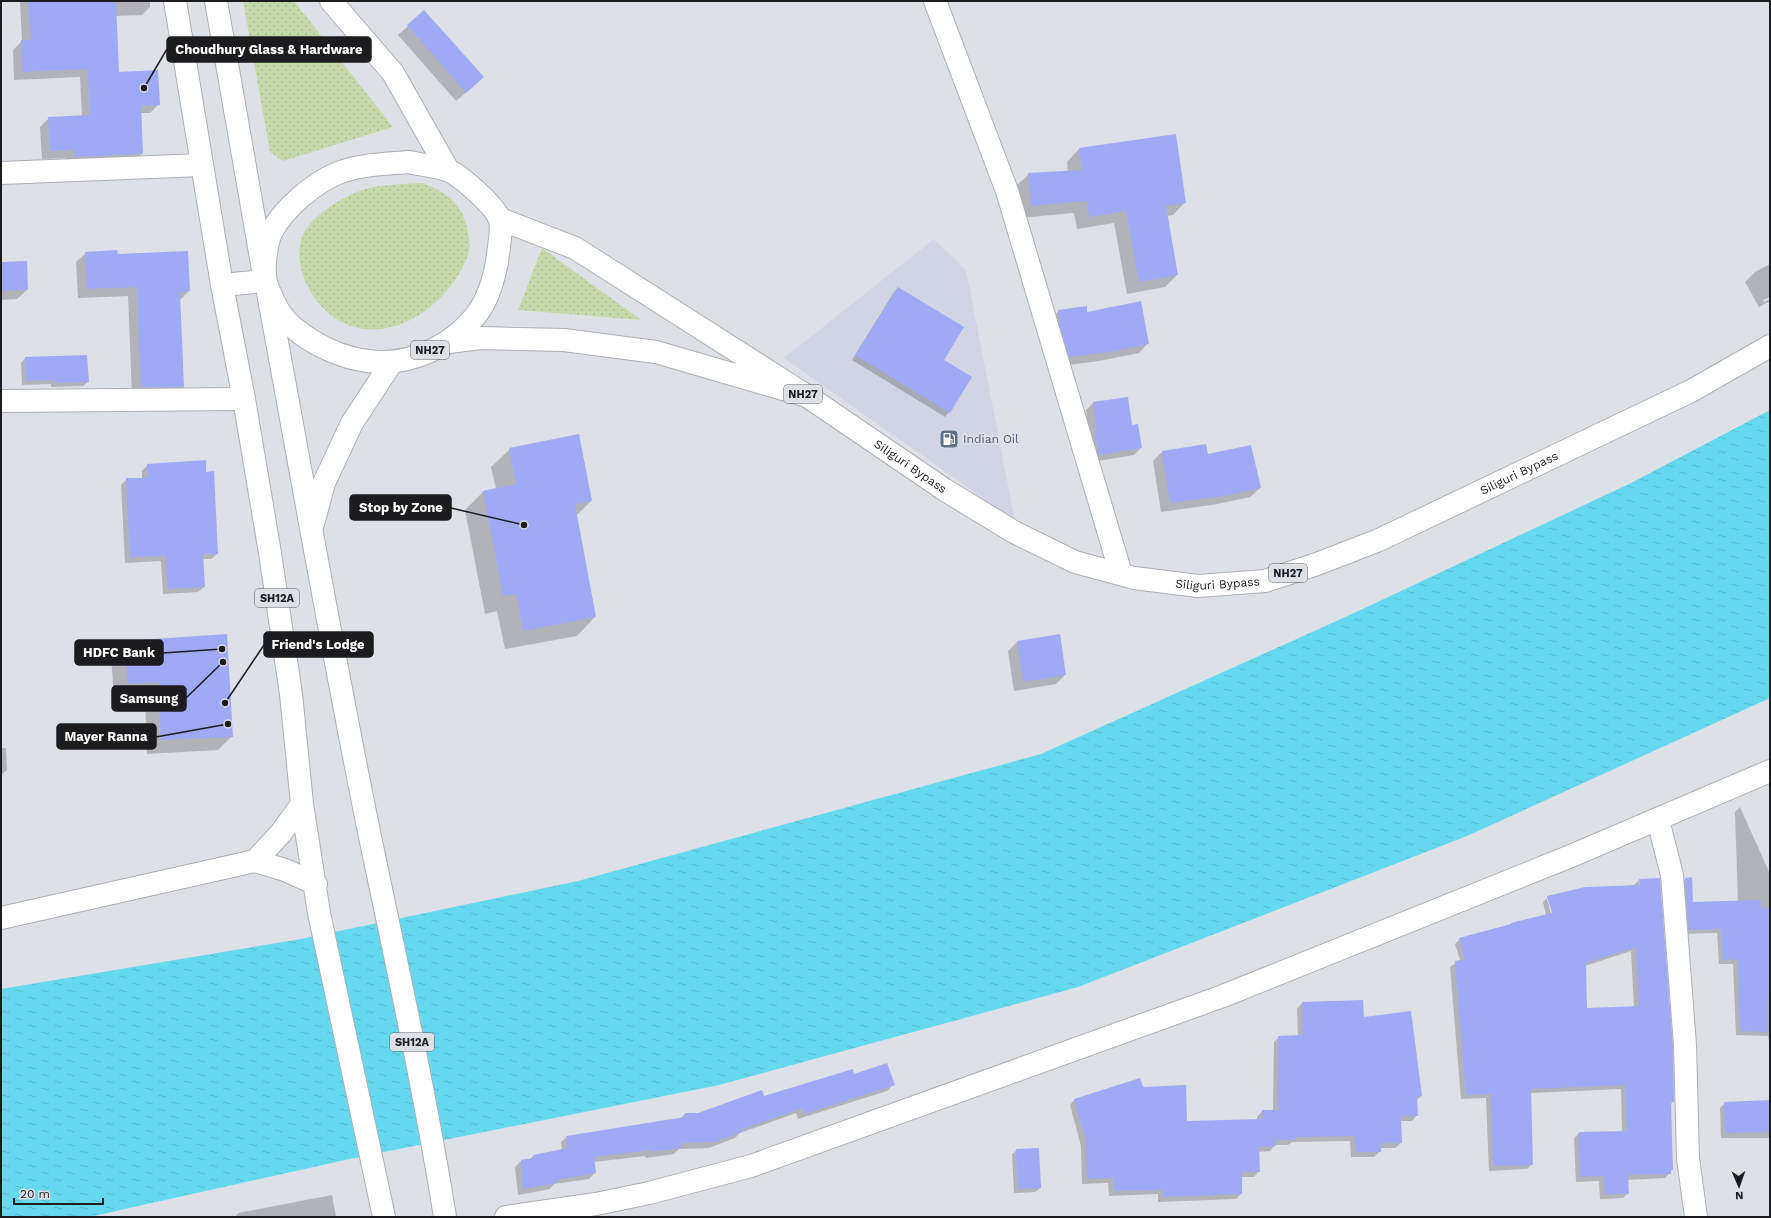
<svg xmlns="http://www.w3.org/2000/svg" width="1771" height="1218" viewBox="0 0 1771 1218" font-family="'Work Sans',sans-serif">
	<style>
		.built { fill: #d1d4e2 }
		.park { fill: url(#park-dots) }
		.water { fill: url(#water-ripples) }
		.shadow { fill: #0003; fill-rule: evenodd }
		.building { fill: #a0a9f5; fill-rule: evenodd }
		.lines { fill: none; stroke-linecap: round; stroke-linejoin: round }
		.minor-casing { stroke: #adaeb5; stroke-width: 24 }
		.primary-casing { stroke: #adaeb5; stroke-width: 24 }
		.trunk-casing { stroke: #adaeb5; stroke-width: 24 }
		.minor { stroke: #fff; stroke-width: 22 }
		.primary { stroke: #fff; stroke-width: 22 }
		.trunk { stroke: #fff; stroke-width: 22 }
		.labels { text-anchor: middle; stroke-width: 3.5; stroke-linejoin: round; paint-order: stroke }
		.shield { fill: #dee0e7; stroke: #56575b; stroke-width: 1 }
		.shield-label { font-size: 11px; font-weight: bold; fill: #1c1c1f }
		.service-label { font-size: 12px; fill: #4e5e75; stroke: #dee0e7; text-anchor: start }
		.street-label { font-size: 12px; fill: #1c1c1f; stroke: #dee0e7 }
		.leader { fill: none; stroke: #1c1c1f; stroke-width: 1.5 }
		.callout-dot { fill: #1c1c1f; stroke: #dee0e7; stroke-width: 1.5 }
		.callout { fill: #1c1c1f; stroke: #1c1c1f; stroke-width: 1.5 }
		.callout-label { font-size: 13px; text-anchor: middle; font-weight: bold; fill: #fff }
	</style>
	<defs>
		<pattern id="park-dots" width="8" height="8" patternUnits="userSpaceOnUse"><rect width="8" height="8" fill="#c4daab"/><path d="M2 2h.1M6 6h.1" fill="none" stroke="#a8ba93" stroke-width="1.8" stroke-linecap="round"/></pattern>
		<pattern id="water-ripples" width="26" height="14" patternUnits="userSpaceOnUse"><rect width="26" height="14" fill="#64d9ef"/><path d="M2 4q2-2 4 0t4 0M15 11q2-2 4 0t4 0" fill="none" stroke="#56bacc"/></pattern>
	</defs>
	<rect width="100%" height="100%" fill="#dee0e7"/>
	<path class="built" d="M 934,239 L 966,270 L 1015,521 L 784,358 Z"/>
	<path class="park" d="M 243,1 L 294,1 L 393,127 L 283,161 L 270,152 Z
		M 423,183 C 435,188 447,193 456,204 C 465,215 473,241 468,255 C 448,312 372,359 322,307 C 303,286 289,250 309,225 C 321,211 340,199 357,192 C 377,184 401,184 423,183 Z
		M 542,248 L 641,320 L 518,310 Z"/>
	<path class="water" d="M 1770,410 L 1770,698 L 1467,836 L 1078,987 L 719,1085 L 354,1158 L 89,1217 L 1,1217 L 1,989 L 301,939 L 578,881 L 1041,754 L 1352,614 L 1631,483 Z"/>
	<path class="shadow" d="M 20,1 L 150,1 L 150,7 L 142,15 L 115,16 L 118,73 L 159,104 L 150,113 L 141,113 L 142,153 L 134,162 L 66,165 L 66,158 L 42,159 L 40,127 L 49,118 L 82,116 L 80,77 L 14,80 L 13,50 L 22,41 Z
		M 424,12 L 473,87 L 456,101 L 398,35 Z
		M 1175,135 L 1185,202 L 1173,215 L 1167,216 L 1177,275 L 1165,287 L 1127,294 L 1114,223 L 1077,229 L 1074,213 L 1019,218 L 1016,186 L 1029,174 L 1068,171 L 1067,162 L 1079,149 Z
		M 86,253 L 117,255 L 189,291 L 179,301 L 183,387 L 174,396 L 132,396 L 128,296 L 78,298 L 76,262 Z
		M 1,263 L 27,290 L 17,299 L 1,300 Z
		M 1770,264 L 1770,297 L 1763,300 L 1764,302 L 1770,299 L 1770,301 L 1759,307 L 1745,282 L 1755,272 Z
		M 898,288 L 942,360 L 949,412 L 945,417 L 852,360 L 894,292 Z
		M 1059,311 L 1087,313 L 1148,343 L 1139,353 L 1099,361 L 1060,366 L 1049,320 Z
		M 25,358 L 88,382 L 83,386 L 51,387 L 51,384 L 22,385 L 21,363 Z
		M 1093,403 L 1131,426 L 1141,448 L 1134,455 L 1092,462 L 1086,410 Z
		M 1205,445 L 1207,455 L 1260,488 L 1250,497 L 1218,504 L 1161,512 L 1153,461 L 1162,452 Z
		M 510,449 L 591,501 L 576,516 L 595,617 L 577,636 L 505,649 L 497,611 L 485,614 L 465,510 L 483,492 L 496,489 L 491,467 Z
		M 148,465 L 205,473 L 217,554 L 211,559 L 202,559 L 204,587 L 198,592 L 163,594 L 161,561 L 125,563 L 121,485 L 127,479 L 142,479 L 142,471 Z
		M 1060,636 L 1065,675 L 1056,684 L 1014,691 L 1008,651 L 1017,642 Z
		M 125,642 L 232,736 L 218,750 L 147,754 L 145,696 L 114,698 L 111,656 Z
		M 1,748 L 6,748 L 7,770 L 1,775 Z
		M 1740,807 L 1770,874 L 1770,1047 L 1768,1036 L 1736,1035 L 1733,964 L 1719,964 L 1717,933 L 1684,934 L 1680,883 L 1685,879 L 1692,903 L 1738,902 L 1735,812 Z
		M 1639,880 L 1673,1102 L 1670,1105 L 1672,1170 L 1665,1178 L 1627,1180 L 1628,1193 L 1623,1198 L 1600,1199 L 1599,1181 L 1576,1182 L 1574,1138 L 1579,1133 L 1622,1132 L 1621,1089 L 1530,1093 L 1532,1164 L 1527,1169 L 1489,1171 L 1486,1098 L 1461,1099 L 1450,967 L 1460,960 L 1455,944 L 1460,939 L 1509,926 L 1511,924 L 1546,915 L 1543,902 L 1548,897 L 1634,885 ZM 1547,899 L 1549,899 L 1554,918 L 1552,918 ZM 1631,951 L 1634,1008 L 1586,1009 L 1585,966 Z
		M 1362,1001 L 1363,1018 L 1421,1096 L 1417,1100 L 1417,1115 L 1412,1121 L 1400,1121 L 1401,1143 L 1395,1148 L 1380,1148 L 1380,1151 L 1374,1157 L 1351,1157 L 1350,1141 L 1292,1142 L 1288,1145 L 1275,1145 L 1270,1151 L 1259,1152 L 1259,1171 L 1254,1177 L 1241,1177 L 1241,1194 L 1236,1199 L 1158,1202 L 1158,1194 L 1109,1196 L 1108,1183 L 1082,1184 L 1081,1146 L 1070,1105 L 1075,1099 L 1142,1088 L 1186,1122 L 1257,1120 L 1257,1117 L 1262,1111 L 1273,1111 L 1274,1042 L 1279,1037 L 1298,1036 L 1297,1009 L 1302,1003 Z
		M 854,1075 L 893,1085 L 887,1091 L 798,1119 L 796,1113 L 740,1133 L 735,1138 L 709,1148 L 679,1149 L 674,1154 L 646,1158 L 645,1156 L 594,1162 L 595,1173 L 589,1179 L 554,1184 L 550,1189 L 518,1195 L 515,1167 L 521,1161 L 529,1160 L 533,1156 L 562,1150 L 561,1142 L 567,1137 L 680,1119 L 685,1114 L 698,1114 Z
		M 1770,1101 L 1770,1138 L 1721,1138 L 1720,1108 L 1725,1103 Z
		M 1017,1150 L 1040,1188 L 1035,1192 L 1014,1193 L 1012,1154 Z
		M 332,1195 L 336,1217 L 235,1217 L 238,1213 Z"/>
	<path class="building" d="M 28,1 L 116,1 L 119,72 L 158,70 L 160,105 L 141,106 L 143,154 L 75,157 L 74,150 L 50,151 L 48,117 L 90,115 L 88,69 L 22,72 L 21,40 L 31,40 Z
		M 424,10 L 484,77 L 466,93 L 407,25 Z
		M 1176,134 L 1186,203 L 1166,206 L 1178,275 L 1139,282 L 1126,211 L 1089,217 L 1087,201 L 1031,206 L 1028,173 L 1082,170 L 1079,148 Z
		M 117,250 L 118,254 L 188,251 L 190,291 L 180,292 L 184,387 L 141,387 L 137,287 L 87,289 L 85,252 Z
		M 27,261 L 28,290 L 1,291 L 1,262 Z
		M 898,287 L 964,327 L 944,360 L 972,377 L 950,413 L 855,355 Z
		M 1141,301 L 1149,344 L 1109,352 L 1069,357 L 1060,327 L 1058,310 L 1087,306 L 1087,312 Z
		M 87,355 L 89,382 L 55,383 L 55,380 L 26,381 L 25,357 Z
		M 1128,397 L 1132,425 L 1138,424 L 1142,448 L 1099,455 L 1095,431 L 1097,431 L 1093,402 Z
		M 579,434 L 592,501 L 575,504 L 596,617 L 523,631 L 516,594 L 503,596 L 483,491 L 516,484 L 509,448 Z
		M 1206,444 L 1208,454 L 1251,445 L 1261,488 L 1229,495 L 1170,503 L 1162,451 Z
		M 206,460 L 206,472 L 214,471 L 218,554 L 203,554 L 205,587 L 168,589 L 166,556 L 130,557 L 126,478 L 148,478 L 147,464 Z
		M 227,634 L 233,737 L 161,740 L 158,682 L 128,684 L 124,641 Z
		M 1060,634 L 1066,675 L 1023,682 L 1017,641 Z
		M 1692,877 L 1693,902 L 1761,900 L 1761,908 L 1770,908 L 1768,1032 L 1740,1031 L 1738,959 L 1723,960 L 1721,929 L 1689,930 L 1685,878 Z
		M 1660,878 L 1673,1046 L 1674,1102 L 1671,1102 L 1673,1170 L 1671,1170 L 1671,1174 L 1628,1175 L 1629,1194 L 1605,1194 L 1604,1176 L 1580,1177 L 1579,1132 L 1627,1131 L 1625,1085 L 1531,1089 L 1533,1165 L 1493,1166 L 1491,1094 L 1466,1095 L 1455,961 L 1465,959 L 1459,938 L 1511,924 L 1511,923 L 1552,913 L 1547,896 L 1585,887 L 1640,885 L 1639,879 ZM 1636,947 L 1639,1006 L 1587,1008 L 1586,963 Z
		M 1363,1000 L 1364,1017 L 1411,1011 L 1422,1096 L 1417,1096 L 1418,1116 L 1401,1116 L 1402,1143 L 1381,1143 L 1381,1152 L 1356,1152 L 1355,1136 L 1295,1137 L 1295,1140 L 1276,1140 L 1276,1146 L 1259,1147 L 1260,1172 L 1242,1172 L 1242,1194 L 1163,1197 L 1163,1190 L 1114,1191 L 1113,1178 L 1087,1179 L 1086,1140 L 1074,1099 L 1140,1078 L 1143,1087 L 1186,1085 L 1187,1121 L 1262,1119 L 1262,1110 L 1278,1110 L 1278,1036 L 1303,1035 L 1302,1002 Z
		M 887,1063 L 895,1085 L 804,1114 L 802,1108 L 741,1130 L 742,1132 L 715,1142 L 681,1143 L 681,1148 L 651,1152 L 651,1150 L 594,1157 L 596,1173 L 556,1180 L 557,1183 L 523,1189 L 521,1160 L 534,1158 L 533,1155 L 568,1148 L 566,1136 L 685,1117 L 685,1113 L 698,1113 L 762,1090 L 764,1096 L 853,1069 L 854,1074 Z
		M 1770,1100 L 1770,1132 L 1725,1133 L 1724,1102 Z
		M 1039,1148 L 1041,1188 L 1018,1189 L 1016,1149 Z"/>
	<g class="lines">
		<g class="minor-casing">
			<path id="minor" d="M 935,1 L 1007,191 L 1121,574
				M 1,173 L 202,165
				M 1,401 L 244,399
				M 1658,820 L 1672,875 L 1685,1045 L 1688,1158 L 1696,1217
				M 506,1217 L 596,1204 L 649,1193 L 751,1166 L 1223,996 L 1571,856 L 1770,771"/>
		</g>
		<g class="primary-casing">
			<path id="primary" d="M 222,285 L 244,399 L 270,553 L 291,694 L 302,804 L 319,913 L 384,1217
				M 268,293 C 301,471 332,650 368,827 C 395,957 424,1086 445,1217
				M 313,524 L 324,483 L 352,423 L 392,362
				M 255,861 L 281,833 L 302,804
				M 1,918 L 255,861 L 285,870 L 316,884"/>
		</g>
		<g class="trunk-casing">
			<g id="trunk">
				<path d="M 175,1 L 222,285 L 265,281 L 216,1"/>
				<path d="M 331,1 L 393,73 L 448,170"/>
				<path d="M 409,162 C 421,165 435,166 447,170 C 459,174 494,205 499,218 C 503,226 498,253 497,262 C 494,278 488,298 479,311 C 455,345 410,367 368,361 C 342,358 314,345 294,328 C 282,319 276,308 271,295 C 269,291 267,286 266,282 C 263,269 266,243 272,231 C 284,208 314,183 338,173 C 360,164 386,164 409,162 Z"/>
				<path d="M 449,342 L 481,338 L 564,340 L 656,352 L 807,396 L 575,248 L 500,219"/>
				<path id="s1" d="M 807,396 L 945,490 L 1014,532 L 1075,562 L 1134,578 L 1198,586 L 1265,581 L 1317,564 L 1379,540 L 1691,391 L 1770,346"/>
			</g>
		</g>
		<use href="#minor" class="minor"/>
		<use href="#primary" class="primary"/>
		<use href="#trunk" class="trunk"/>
	</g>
	<defs>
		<g id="fuel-square" transform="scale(1)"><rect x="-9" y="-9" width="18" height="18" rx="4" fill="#5c6f8a" stroke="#dee0e7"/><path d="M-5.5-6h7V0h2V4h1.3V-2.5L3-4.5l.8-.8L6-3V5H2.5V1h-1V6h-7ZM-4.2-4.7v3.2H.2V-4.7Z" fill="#fff"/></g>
	</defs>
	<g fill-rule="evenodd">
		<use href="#fuel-square" x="949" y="439"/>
	</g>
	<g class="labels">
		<g class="shield">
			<rect x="411" y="341" width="38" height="18" rx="3"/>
			<rect x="784" y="385" width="38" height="18" rx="3"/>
			<rect x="1269" y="564" width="38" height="18" rx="3"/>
			<rect x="255" y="589" width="44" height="18" rx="3"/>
			<rect x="390" y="1033" width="44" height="18" rx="3"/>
		</g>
		<g class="shield-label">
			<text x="430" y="354">NH27</text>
			<text x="803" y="398">NH27</text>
			<text x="1288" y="577">NH27</text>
			<text x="277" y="602">SH12A</text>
			<text x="412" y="1046">SH12A</text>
		</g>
		<g class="service-label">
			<text x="963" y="443">Indian Oil</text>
		</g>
		<g class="street-label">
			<text dy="4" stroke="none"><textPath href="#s1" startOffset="125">Siliguri Bypass</textPath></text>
			<text dy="4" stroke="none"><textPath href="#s1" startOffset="785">Siliguri Bypass</textPath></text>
			<text dy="4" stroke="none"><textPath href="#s1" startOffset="461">Siliguri Bypass</textPath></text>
		</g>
	</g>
	<path class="leader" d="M144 88L167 49M524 525L451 508M225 703L264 645M222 649L163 653M223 662L186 698M228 724L156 737"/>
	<g class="callout-dot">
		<circle cx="144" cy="88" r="4"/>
		<circle cx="524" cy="525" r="4"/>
		<circle cx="225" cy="703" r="4"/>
		<circle cx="222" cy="649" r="4"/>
		<circle cx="223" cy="662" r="4"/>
		<circle cx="228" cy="724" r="4"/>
	</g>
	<g class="callout">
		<rect x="167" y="37" width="204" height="25" rx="4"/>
		<rect x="350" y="495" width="101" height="25" rx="4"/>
		<rect x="264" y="632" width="109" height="25" rx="4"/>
		<rect x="75" y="640" width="88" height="25" rx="4"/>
		<rect x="112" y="686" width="74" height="25" rx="4"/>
		<rect x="57" y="724" width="99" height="25" rx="4"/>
	</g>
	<g class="callout-label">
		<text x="269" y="54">Choudhury Glass &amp; Hardware</text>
		<text x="401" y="512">Stop by Zone</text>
		<text x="318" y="649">Friend's Lodge</text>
		<text x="119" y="657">HDFC Bank</text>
		<text x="149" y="703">Samsung</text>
		<text x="106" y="741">Mayer Ranna</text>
	</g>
	<rect width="1771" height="1218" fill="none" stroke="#1c1c1f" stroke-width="4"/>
	<g transform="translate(1739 1186) rotate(178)" stroke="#dee0e7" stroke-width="3" paint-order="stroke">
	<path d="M0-3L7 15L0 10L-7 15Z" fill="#1c1c1f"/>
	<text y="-6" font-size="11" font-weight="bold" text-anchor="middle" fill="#1c1c1f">N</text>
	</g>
	<path d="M14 1198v6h89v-6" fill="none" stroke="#1c1c1f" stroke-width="2"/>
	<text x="20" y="1198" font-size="12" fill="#1c1c1f" stroke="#dee0e7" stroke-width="3" paint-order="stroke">20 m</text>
</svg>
